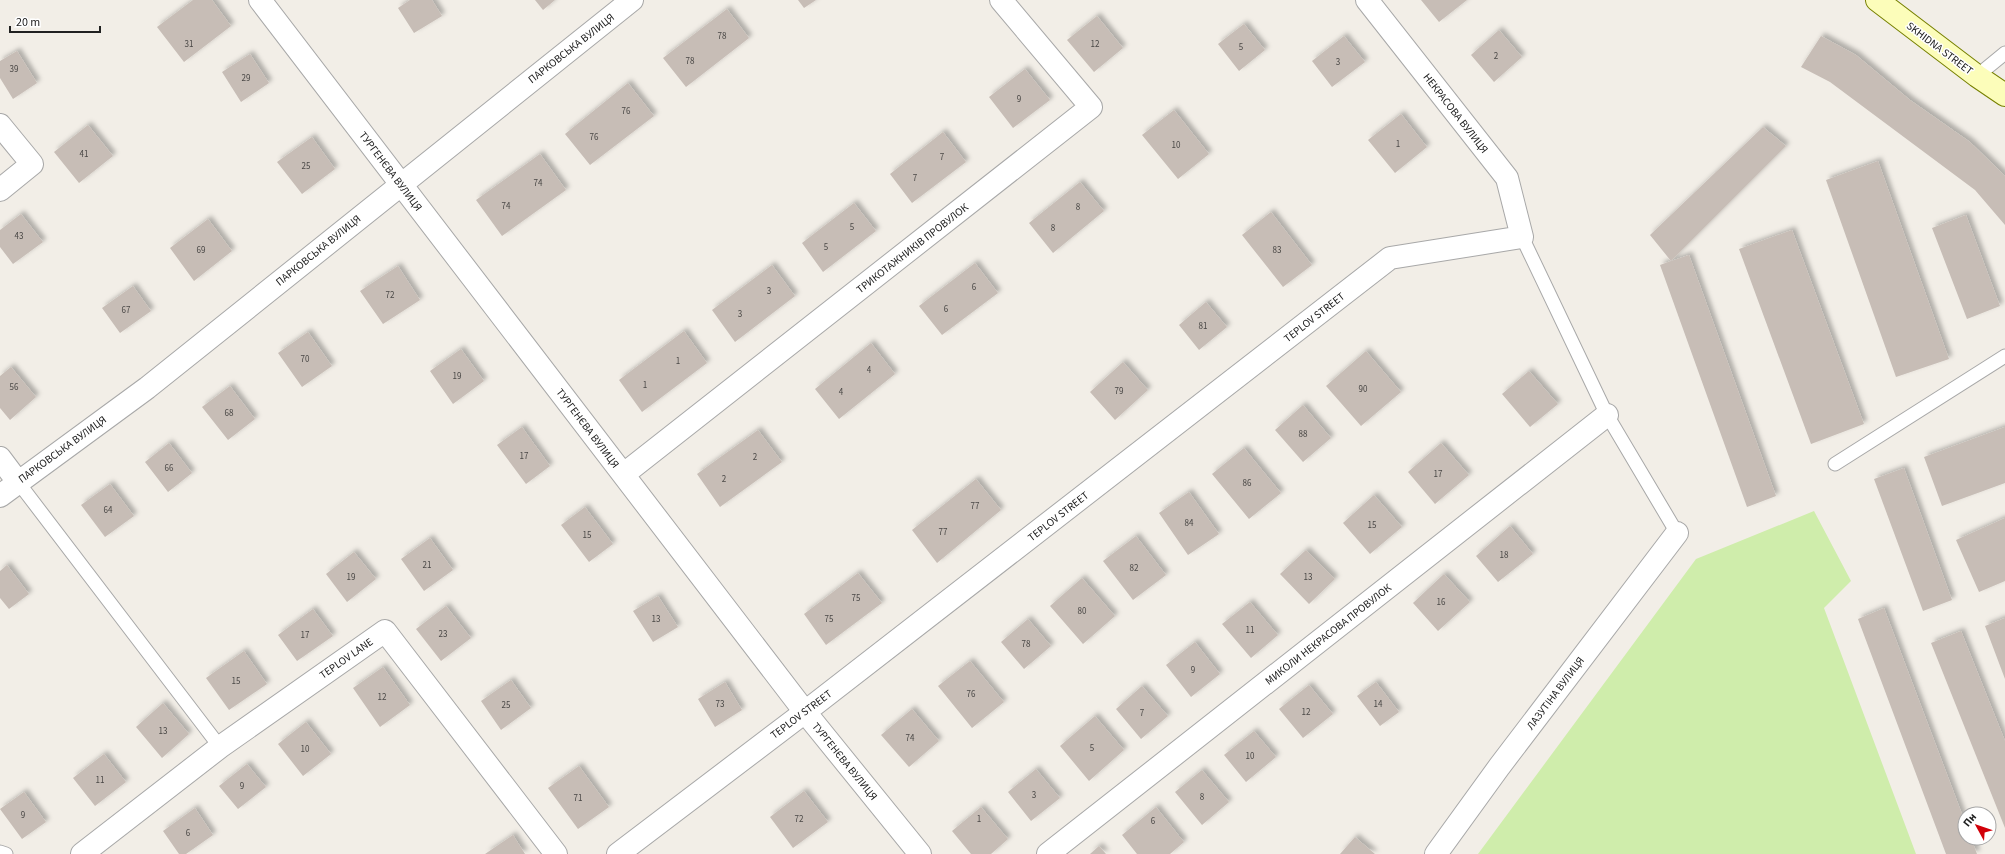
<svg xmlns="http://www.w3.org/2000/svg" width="2005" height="854" viewBox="0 0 2005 854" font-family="'Source Sans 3',sans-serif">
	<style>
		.grass { fill: #cfedab }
		.building { fill: #c7bdb6; filter: url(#shadow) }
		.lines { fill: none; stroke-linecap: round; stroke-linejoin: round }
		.service-casing { stroke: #a8a8a8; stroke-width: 15 }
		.minor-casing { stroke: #a8a8a8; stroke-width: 24 }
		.secondary-casing { stroke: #778000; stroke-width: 24 }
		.service { stroke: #fff; stroke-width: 13 }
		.minor { stroke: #fff; stroke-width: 22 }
		.secondary { stroke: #fcfdba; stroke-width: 22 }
		.labels { text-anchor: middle; stroke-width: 3; stroke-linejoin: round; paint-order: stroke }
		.number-label { font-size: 9px; fill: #4a4846 }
		.street-label { font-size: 11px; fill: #212121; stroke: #fff }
	</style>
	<defs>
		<filter id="shadow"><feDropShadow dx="3.5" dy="-3.5" stdDeviation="2" flood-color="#0004"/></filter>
	</defs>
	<rect width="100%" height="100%" fill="#f2eee7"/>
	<path class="grass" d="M 1814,511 L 1851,581 L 1824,608 L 1916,854 L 1478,854 L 1696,559 Z"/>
	<path class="building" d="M 193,0 L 212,0 L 231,26 L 184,62 L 157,27 Z
		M 410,0 L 432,0 L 442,16 L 414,33 L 398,8 Z
		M 535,0 L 555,0 L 543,10 Z
		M 798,0 L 816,0 L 804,8 Z
		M 1421,0 L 1467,0 L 1439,22 Z
		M 727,9 L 749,38 L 686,87 L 663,58 Z
		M 1097,16 L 1123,48 L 1094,72 L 1067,40 Z
		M 1244,24 L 1265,50 L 1239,71 L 1218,44 Z
		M 1499,30 L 1522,57 L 1494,82 L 1471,55 Z
		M 1344,36 L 1365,62 L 1332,87 L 1312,61 Z
		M 1821,36 L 1856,55 L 1910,100 L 1970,142 L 2005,176 L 2005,225 L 1975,190 L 1830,82 L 1801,67 Z
		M 17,51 L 37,83 L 13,99 L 0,78 L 0,61 Z
		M 250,54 L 269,83 L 241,102 L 222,72 Z
		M 1025,69 L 1050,100 L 1013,128 L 989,97 Z
		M 628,83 L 654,116 L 590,165 L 565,134 Z
		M 1174,110 L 1209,154 L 1178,179 L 1142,135 Z
		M 1401,114 L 1427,147 L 1395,173 L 1368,140 Z
		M 88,125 L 113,156 L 79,183 L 54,152 Z
		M 1763,127 L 1786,146 L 1671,261 L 1689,255 L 1776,496 L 1747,507 L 1660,265 L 1671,261 L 1650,235 Z
		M 943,132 L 966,162 L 912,203 L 890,174 Z
		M 312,137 L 335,169 L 302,194 L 277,162 Z
		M 540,154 L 566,190 L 502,236 L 476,200 Z
		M 1878,161 L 1949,359 L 1896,377 L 1826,180 Z
		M 1080,182 L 1104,211 L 1053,253 L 1029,223 Z
		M 854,203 L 876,231 L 823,272 L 802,243 Z
		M 1271,212 L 1312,265 L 1283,287 L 1242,235 Z
		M 21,214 L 43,242 L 13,264 L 0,247 L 0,230 Z
		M 1966,215 L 2000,306 L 1967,319 L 1932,228 Z
		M 208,219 L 232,251 L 194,281 L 170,248 Z
		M 1792,230 L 1864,424 L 1811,444 L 1739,249 Z
		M 975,263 L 998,293 L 942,335 L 919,306 Z
		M 772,265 L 795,296 L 735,342 L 712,310 Z
		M 398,266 L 420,300 L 383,324 L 360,291 Z
		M 133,286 L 151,311 L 120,333 L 102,308 Z
		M 1206,302 L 1227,327 L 1199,350 L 1179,325 Z
		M 684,331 L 707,363 L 642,412 L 619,380 Z
		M 308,332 L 332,366 L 302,387 L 278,353 Z
		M 871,343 L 895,374 L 839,419 L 815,389 Z
		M 461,349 L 484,381 L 453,404 L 430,371 Z
		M 1366,351 L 1401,392 L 1361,426 L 1326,386 Z
		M 1123,362 L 1148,390 L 1115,420 L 1090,392 Z
		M 11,367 L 36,397 L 10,420 L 0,408 L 0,376 Z
		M 1529,371 L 1558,404 L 1530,427 L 1502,394 Z
		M 230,386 L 255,419 L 228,440 L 202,407 Z
		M 1303,405 L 1331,438 L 1303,462 L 1275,430 Z
		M 522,427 L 550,466 L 526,484 L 497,445 Z
		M 2005,427 L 2005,483 L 1942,506 L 1924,457 Z
		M 758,430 L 782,462 L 720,507 L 697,474 Z
		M 169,443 L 192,473 L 168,492 L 145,462 Z
		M 1441,443 L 1469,475 L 1435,504 L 1408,472 Z
		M 1244,448 L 1281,493 L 1249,519 L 1212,474 Z
		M 1904,468 L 1952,600 L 1923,611 L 1874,479 Z
		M 976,479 L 1001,510 L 937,563 L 912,530 Z
		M 110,484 L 134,516 L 105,537 L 81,505 Z
		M 1189,492 L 1219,534 L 1188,555 L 1159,513 Z
		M 1374,495 L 1402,527 L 1370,554 L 1343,523 Z
		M 585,507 L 613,544 L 589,562 L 561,525 Z
		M 2005,518 L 2005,581 L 1979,592 L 1956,540 Z
		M 1510,526 L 1533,554 L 1498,582 L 1476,556 Z
		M 1136,536 L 1166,575 L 1133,600 L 1103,561 Z
		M 430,538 L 453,570 L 424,591 L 401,559 Z
		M 1306,550 L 1335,579 L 1309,604 L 1280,574 Z
		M 354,552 L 376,579 L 347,602 L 326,574 Z
		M 7,565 L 29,594 L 9,609 L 0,598 L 0,571 Z
		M 858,573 L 882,603 L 826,645 L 804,614 Z
		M 1444,574 L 1470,602 L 1438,631 L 1413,603 Z
		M 1082,578 L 1115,616 L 1083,644 L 1050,606 Z
		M 658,596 L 678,627 L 653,642 L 633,611 Z
		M 1250,602 L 1278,635 L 1251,658 L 1222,624 Z
		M 446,606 L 471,638 L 441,661 L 416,629 Z
		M 1884,608 L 1965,822 L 1965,838 L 1971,838 L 1977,854 L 1946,854 L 1858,619 Z
		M 313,609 L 333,636 L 297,661 L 278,635 Z
		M 2005,618 L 2005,679 L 1985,626 Z
		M 1028,619 L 1051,646 L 1024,669 L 1001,642 Z
		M 1961,631 L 2005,741 L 2005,828 L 1931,643 Z
		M 1195,642 L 1220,674 L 1191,697 L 1166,665 Z
		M 244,651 L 267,684 L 229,710 L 206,678 Z
		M 970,661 L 1004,702 L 972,728 L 938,686 Z
		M 383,667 L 410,705 L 380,727 L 353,688 Z
		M 511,680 L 531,708 L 501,730 L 481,701 Z
		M 725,682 L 742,710 L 715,727 L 698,699 Z
		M 1376,682 L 1399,712 L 1380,726 L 1357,696 Z
		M 1309,685 L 1333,714 L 1303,738 L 1279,709 Z
		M 1142,686 L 1168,716 L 1141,739 L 1116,709 Z
		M 163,703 L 189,734 L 162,758 L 136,727 Z
		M 912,709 L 939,741 L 909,767 L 881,735 Z
		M 1095,716 L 1124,750 L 1089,781 L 1060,746 Z
		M 306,722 L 331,754 L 303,776 L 278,744 Z
		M 1254,731 L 1276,757 L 1246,782 L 1224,755 Z
		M 104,754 L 126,782 L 95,806 L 73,778 Z
		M 247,764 L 266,787 L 238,809 L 219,786 Z
		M 579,766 L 609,807 L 578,829 L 548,788 Z
		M 1036,769 L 1060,798 L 1031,821 L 1008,792 Z
		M 1202,770 L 1229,802 L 1202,825 L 1175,792 Z
		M 804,791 L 828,822 L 793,848 L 770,817 Z
		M 24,792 L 46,822 L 22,839 L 0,809 Z
		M 981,807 L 1008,839 L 991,854 L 971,854 L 952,831 Z
		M 1156,807 L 1184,842 L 1170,854 L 1137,854 L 1122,835 Z
		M 195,808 L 213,835 L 186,854 L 179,854 L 163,831 Z
		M 513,835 L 525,854 L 485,854 Z
		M 1355,837 L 1375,854 L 1340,854 Z
		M 1099,846 L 1106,854 L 1090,854 Z"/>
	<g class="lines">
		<g class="service-casing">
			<path id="service" d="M 1977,76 L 2005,53
				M 1522,237 L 1607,415 L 1677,533
				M 1835,464 L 2005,356
				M 18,482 L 220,747
				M 0,852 L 6,854"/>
		</g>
		<g class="minor-casing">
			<path id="minor" d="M 260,0 L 805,712 L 920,854
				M 0,125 L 32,164 L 0,190
				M 0,458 L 18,482
				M 624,474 L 1091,107 L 1001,0
				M 0,496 L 147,388 L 632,0
				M 82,854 L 220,747 L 385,631 L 556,854
				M 618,854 L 805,712 L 1390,258 L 1522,237 L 1507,178 L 1367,0
				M 1048,854 L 1607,415
				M 1436,854 L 1499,767 L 1677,533"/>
		</g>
		<g class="secondary-casing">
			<path id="secondary" d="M 1877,0 L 1977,76 L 2005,95"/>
		</g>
		<use href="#service" class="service"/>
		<use href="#minor" class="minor"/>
		<use href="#secondary" class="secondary"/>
	</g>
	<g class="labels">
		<g class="number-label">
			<text x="722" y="39">78</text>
			<text x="189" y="47">31</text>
			<text x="1095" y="47">12</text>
			<text x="1241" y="50">5</text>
			<text x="1496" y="59">2</text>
			<text x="690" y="64">78</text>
			<text x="1338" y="65">3</text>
			<text x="14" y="72">39</text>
			<text x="246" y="81">29</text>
			<text x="1019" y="102">9</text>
			<text x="626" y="114">76</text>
			<text x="594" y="140">76</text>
			<text x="1398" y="147">1</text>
			<text x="1176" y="148">10</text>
			<text x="84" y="157">41</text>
			<text x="942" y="160">7</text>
			<text x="306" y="169">25</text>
			<text x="915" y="181">7</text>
			<text x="538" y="186">74</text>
			<text x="506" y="209">74</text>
			<text x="1078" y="210">8</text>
			<text x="852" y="230">5</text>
			<text x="1053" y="231">8</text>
			<text x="19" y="239">43</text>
			<text x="826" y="250">5</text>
			<text x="201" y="253">69</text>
			<text x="1277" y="253">83</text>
			<text x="974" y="290">6</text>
			<text x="769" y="294">3</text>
			<text x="390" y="298">72</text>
			<text x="946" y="312">6</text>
			<text x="126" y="313">67</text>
			<text x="740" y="317">3</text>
			<text x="1203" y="329">81</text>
			<text x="305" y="362">70</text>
			<text x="678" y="364">1</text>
			<text x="869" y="373">4</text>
			<text x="457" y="379">19</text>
			<text x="645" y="388">1</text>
			<text x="14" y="390">56</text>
			<text x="1363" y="392">90</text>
			<text x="1119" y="394">79</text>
			<text x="841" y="395">4</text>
			<text x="229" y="416">68</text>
			<text x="1303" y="437">88</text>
			<text x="524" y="459">17</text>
			<text x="755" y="460">2</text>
			<text x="169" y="471">66</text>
			<text x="1438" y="477">17</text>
			<text x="724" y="482">2</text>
			<text x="1247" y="486">86</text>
			<text x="975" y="509">77</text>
			<text x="108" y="513">64</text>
			<text x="1189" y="526">84</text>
			<text x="1372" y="528">15</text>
			<text x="943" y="535">77</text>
			<text x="587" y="538">15</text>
			<text x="1504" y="558">18</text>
			<text x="427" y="568">21</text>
			<text x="1134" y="571">82</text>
			<text x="351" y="580">19</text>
			<text x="1308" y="580">13</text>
			<text x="856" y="601">75</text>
			<text x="1441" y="605">16</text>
			<text x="1082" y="614">80</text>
			<text x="656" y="622">13</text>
			<text x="829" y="622">75</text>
			<text x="1250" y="633">11</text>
			<text x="443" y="637">23</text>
			<text x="305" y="638">17</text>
			<text x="1026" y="647">78</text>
			<text x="1193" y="673">9</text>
			<text x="236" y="684">15</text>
			<text x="971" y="697">76</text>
			<text x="382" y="700">12</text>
			<text x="720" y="707">73</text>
			<text x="1378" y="707">14</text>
			<text x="506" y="708">25</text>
			<text x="1306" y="715">12</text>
			<text x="1142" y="716">7</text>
			<text x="163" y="734">13</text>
			<text x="910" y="741">74</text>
			<text x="1092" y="751">5</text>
			<text x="305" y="752">10</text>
			<text x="1250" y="759">10</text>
			<text x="100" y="783">11</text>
			<text x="242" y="789">9</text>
			<text x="1034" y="798">3</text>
			<text x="1202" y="800">8</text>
			<text x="578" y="801">71</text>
			<text x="23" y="818">9</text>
			<text x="799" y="822">72</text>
			<text x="979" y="822">1</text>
			<text x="1153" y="824">6</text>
			<text x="188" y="836">6</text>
		</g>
		<g class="street-label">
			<text transform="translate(571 48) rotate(-38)" y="4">ПАРКОВСЬКА ВУЛИЦЯ</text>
			<text transform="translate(1940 48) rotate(37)" y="4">SKHIDNA STREET</text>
			<text transform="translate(1456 113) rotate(52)" y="4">НЕКРАСОВА ВУЛИЦЯ</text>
			<text transform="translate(391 171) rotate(53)" y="4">ТУРГЕНЄВА ВУЛИЦЯ</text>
			<text transform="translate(912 248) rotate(-38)" y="4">ТРИКОТАЖНИКІВ ПРОВУЛОК</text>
			<text transform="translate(318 250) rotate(-39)" y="4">ПАРКОВСЬКА ВУЛИЦЯ</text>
			<text transform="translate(1314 317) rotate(-38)" y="4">TEPLOV STREET</text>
			<text transform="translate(588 428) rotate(53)" y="4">ТУРГЕНЄВА ВУЛИЦЯ</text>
			<text transform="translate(62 449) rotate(-36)" y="4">ПАРКОВСЬКА ВУЛИЦЯ</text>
			<text transform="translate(1058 516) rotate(-38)" y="4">TEPLOV STREET</text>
			<text transform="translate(1328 634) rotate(-38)" y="4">МИКОЛИ НЕКРАСОВА ПРОВУЛОК</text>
			<text transform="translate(346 658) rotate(-35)" y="4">TEPLOV LANE</text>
			<text transform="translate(1555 693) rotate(-53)" y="4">ЛАЗУТІНА ВУЛИЦЯ</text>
			<text transform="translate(801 714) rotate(-37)" y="4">TEPLOV STREET</text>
			<text transform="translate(845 761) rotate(51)" y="4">ТУРГЕНЄВА ВУЛИЦЯ</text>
		</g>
	</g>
	<g transform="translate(1977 826) rotate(310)"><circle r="19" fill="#ffffff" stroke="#a6a6a6"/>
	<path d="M0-3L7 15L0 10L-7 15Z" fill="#d20009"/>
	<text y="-6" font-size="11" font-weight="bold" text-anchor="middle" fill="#212121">Пн</text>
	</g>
	<path d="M10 26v6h90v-6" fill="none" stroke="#212121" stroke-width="2"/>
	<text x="16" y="26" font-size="12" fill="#212121" stroke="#ffffff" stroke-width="3" paint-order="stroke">20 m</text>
</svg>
